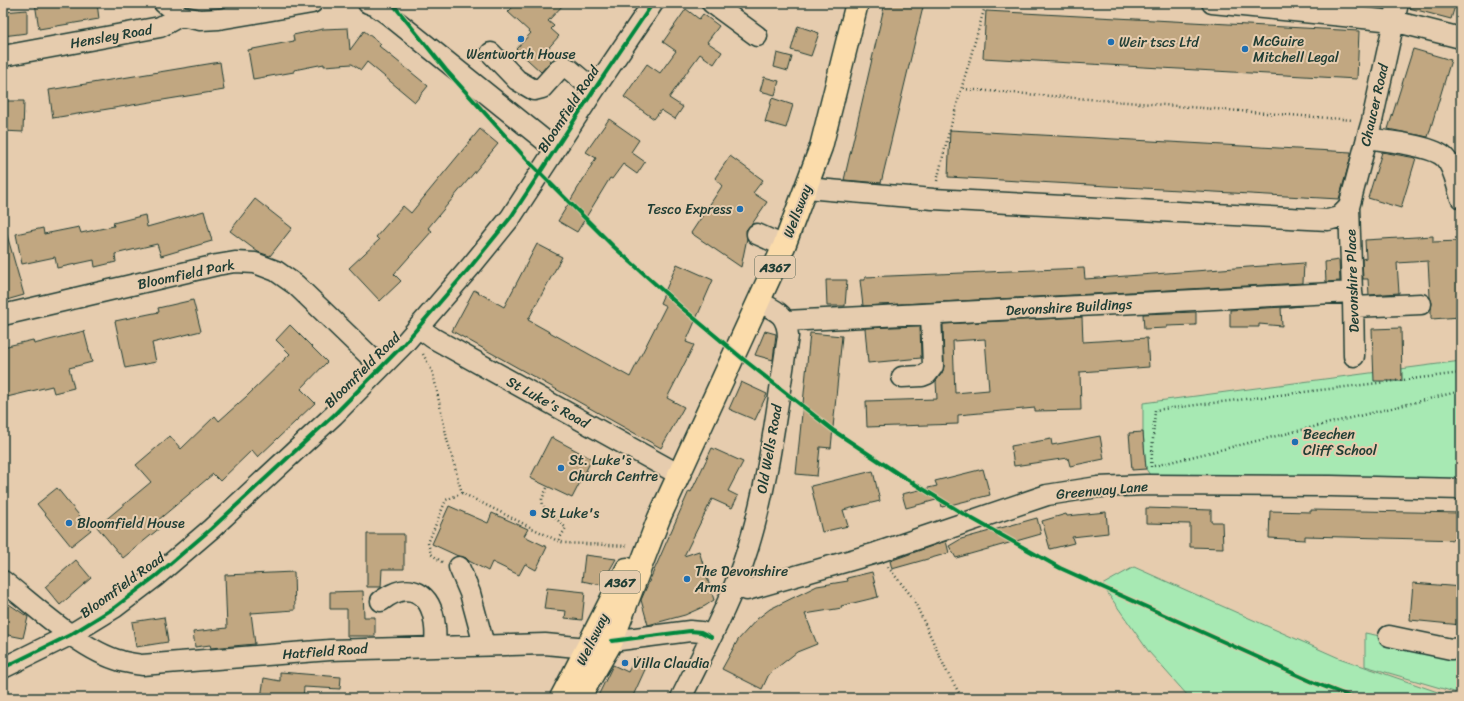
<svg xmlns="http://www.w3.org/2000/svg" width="1464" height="701" viewBox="0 0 1464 701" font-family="Sriracha,sans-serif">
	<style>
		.green { fill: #a7e9b3; stroke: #639374 }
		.building { fill: #c1a781; stroke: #1f3d34; fill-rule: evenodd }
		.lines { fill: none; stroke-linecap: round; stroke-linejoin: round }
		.minor-casing { stroke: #1f3d34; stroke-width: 23 }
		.major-casing { stroke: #1f3d34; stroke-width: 25 }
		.path { stroke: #1f3d34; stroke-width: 2.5; stroke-dasharray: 1 3; stroke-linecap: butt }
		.minor { stroke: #e6ccae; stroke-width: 20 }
		.major { stroke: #fbdcab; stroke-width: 22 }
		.cycleway-casing { stroke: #e6ccae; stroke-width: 6 }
		.cycleway { stroke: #00873e; stroke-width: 4 }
		.poi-dot { fill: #1f6fb2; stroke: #e6ccae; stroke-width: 1.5 }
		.labels { text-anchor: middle; stroke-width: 4; stroke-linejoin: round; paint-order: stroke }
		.shield { fill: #e6ccae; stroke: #5b6859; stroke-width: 1 }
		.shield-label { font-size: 13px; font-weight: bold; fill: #1f3d34 }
		.street-label { font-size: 14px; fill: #1f3d34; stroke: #e6ccae }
		.poi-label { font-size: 14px; fill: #1f3d34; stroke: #e6ccae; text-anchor: start }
	</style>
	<rect width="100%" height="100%" fill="#e6ccae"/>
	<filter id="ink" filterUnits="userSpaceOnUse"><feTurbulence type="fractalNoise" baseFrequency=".025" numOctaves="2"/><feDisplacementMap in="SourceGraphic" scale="8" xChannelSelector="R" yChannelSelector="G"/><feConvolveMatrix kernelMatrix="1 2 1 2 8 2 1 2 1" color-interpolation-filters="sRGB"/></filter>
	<g filter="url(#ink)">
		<path class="green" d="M 1461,361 L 1461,482 L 1154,481 L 1146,469 L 1143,432 L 1143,403 Z
			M 1134,567 L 1339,658 L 1455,698 L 1186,698 L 1188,696 L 1149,652 L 1102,585 Z
			M 1365,633 L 1461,652 L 1461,694 L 1365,666 Z"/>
		<path class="building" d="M 35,3 L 97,3 L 99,19 L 39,29 Z
			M 517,3 L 565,3 L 548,21 L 554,26 L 551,29 L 559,36 L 544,53 L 551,61 L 541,72 L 516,49 L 531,33 L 508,12 Z
			M 885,3 L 924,3 L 881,183 L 844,180 Z
			M 1409,3 L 1456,3 L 1451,19 L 1409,8 Z
			M 686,9 L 699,19 L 703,14 L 719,26 L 707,42 L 722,52 L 714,64 L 700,54 L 689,69 L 669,98 L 683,107 L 675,119 L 661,110 L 654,119 L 624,97 L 647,64 L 660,73 L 676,51 L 663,42 Z
			M 27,10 L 27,33 L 3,36 L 3,12 Z
			M 986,11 L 1359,31 L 1357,79 L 983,58 Z
			M 798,26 L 819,33 L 811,56 L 791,50 Z
			M 348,28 L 350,50 L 364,31 L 381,44 L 379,46 L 428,86 L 415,102 L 367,62 L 361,70 L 352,64 L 324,66 L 324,64 L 294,70 L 294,72 L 253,79 L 248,50 L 294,41 L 293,35 L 323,29 Z
			M 1413,49 L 1451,60 L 1428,137 L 1388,129 Z
			M 777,53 L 792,57 L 788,71 L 774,67 Z
			M 220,62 L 224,90 L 53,118 L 49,90 Z
			M 764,77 L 779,81 L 775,95 L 760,91 Z
			M 772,98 L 793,105 L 786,128 L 765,122 Z
			M 3,101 L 24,101 L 23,132 L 3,131 Z
			M 609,119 L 639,140 L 631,152 L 645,162 L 637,174 L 623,164 L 612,179 L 610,178 L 577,232 L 558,221 L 596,158 L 586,152 Z
			M 480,129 L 498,144 L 428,228 L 432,231 L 394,274 L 401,281 L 380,301 L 349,268 L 379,240 L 376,237 L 403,206 L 411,213 Z
			M 950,130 L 1351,152 L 1351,156 L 1339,199 L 948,177 Z
			M 1382,152 L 1416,158 L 1401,208 L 1368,198 Z
			M 730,156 L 763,180 L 753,193 L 767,202 L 752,224 L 746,230 L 747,238 L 741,267 L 691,233 L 722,186 L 715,178 Z
			M 255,199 L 292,228 L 270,256 L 258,252 L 230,231 Z
			M 204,211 L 212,241 L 161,256 L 157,244 L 115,254 L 116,262 L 95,267 L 94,260 L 57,268 L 55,257 L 22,264 L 16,234 L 43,228 L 44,234 L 79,227 L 81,233 L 114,226 L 113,223 L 145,215 L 147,227 Z
			M 7,235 L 24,295 L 3,301 L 3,236 Z
			M 1433,236 L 1433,242 L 1461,241 L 1461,317 L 1431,319 L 1431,310 L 1432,303 L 1430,297 L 1428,261 L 1397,263 L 1399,293 L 1369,295 L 1368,279 L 1363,279 L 1362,259 L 1366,258 L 1365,240 Z
			M 537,244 L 562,257 L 528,320 L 630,377 L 666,306 L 660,303 L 677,264 L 713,280 L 686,342 L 694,345 L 667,398 L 684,407 L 661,448 L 452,331 L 474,290 L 504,307 Z
			M 1339,260 L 1340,281 L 1326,282 L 1325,262 Z
			M 1304,263 L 1303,283 L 863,306 L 860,280 L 865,280 L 865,277 L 1084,268 L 1085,279 Z
			M 826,280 L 847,280 L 845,306 L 827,306 Z
			M 193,300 L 201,331 L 152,343 L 156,362 L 125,368 L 115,321 L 159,312 L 158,308 Z
			M 1302,306 L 1281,308 L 1282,326 L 1259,324 L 1259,327 L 1230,327 L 1230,310 Z
			M 1196,312 L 1196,325 L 1167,326 L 1167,328 L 1144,329 L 1143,314 Z
			M 1082,317 L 1083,342 L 1147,338 L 1149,367 L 1080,372 L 1081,410 L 1035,411 L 1035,408 L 958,415 L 958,424 L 867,427 L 866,401 L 937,399 L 936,381 L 942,373 L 944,366 L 943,324 ZM 985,339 L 989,390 L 955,393 L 953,341 Z
			M 290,325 L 327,362 L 301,389 L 315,403 L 258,457 L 252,450 L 220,481 L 213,474 L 157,521 L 161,527 L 123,558 L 97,527 L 151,482 L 136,465 L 170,436 L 181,449 L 215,416 L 219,421 L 247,396 L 290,354 L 276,340 Z
			M 920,326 L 921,358 L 868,363 L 865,328 Z
			M 1401,328 L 1402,381 L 1374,381 L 1372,329 Z
			M 84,331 L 92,362 L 69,368 L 74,388 L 54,393 L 52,386 L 3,398 L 3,347 L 33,340 L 34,344 Z
			M 765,331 L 776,334 L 773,360 L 755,355 Z
			M 810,333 L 842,336 L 831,448 L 820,447 L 817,476 L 796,474 Z
			M 741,382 L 767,394 L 755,420 L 729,409 Z
			M 1143,432 L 1146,469 L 1132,470 L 1129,433 Z
			M 1100,436 L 1104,459 L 1070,466 L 1068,458 L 1014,466 L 1011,446 L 1051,439 L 1052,445 Z
			M 551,437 L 592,459 L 572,498 L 530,478 Z
			M 712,448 L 743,462 L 728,491 L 738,496 L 732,508 L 712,499 L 684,556 L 699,551 L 714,600 L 705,606 L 685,615 L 648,625 L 641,600 L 689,491 L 691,492 Z
			M 983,469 L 990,495 L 942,507 L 940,499 L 906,508 L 902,494 L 937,486 L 935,481 Z
			M 873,471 L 880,501 L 843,510 L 848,526 L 822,532 L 811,486 Z
			M 57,488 L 91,530 L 71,546 L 37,504 Z
			M 449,506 L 488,523 L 492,513 L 528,529 L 524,536 L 547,547 L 536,570 L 525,564 L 519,575 L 492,562 L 488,571 L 469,561 L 466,558 L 458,556 L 432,544 Z
			M 1146,508 L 1211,510 L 1211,522 L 1222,522 L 1223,548 L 1190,547 L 1190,524 L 1146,523 Z
			M 1311,510 L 1461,513 L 1461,540 L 1305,536 L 1305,540 L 1269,538 L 1270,511 L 1311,512 Z
			M 1106,512 L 1108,533 L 1072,537 L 1074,543 L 1050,549 L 1042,521 L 1066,514 L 1067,516 Z
			M 1037,518 L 1041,534 L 956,558 L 949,546 L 961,539 Z
			M 367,534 L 404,534 L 404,569 L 382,569 L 381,587 L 367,587 Z
			M 946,541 L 949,553 L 892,569 L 890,561 Z
			M 585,555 L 616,559 L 608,573 L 603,571 L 602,585 L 582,581 Z
			M 76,560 L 91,578 L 60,605 L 45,587 Z
			M 294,572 L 295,610 L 251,613 L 255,644 L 211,648 L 210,645 L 195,647 L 193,632 L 227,628 L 225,575 Z
			M 872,572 L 878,597 L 841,606 L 842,608 L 805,614 L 817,644 L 797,652 L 769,674 L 762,689 L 722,669 L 738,640 L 757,619 L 770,609 L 817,586 L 848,581 L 847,578 Z
			M 1413,583 L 1461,587 L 1461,625 L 1410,620 Z
			M 547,588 L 585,592 L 582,620 L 565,618 L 566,611 L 544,609 Z
			M 363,591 L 364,617 L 375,617 L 375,636 L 347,636 L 347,609 L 330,609 L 330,592 Z
			M 3,600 L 28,617 L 23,638 L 3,634 Z
			M 164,617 L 168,642 L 136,647 L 132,622 Z
			M 636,657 L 648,663 L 632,698 L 597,698 L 613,665 L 628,672 Z
			M 280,672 L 341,677 L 340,689 L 304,687 L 303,698 L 261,698 L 264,678 L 280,681 Z"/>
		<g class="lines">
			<g class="minor-casing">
				<path id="minor" d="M 164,3 L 180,16
					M 368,3 L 376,6 L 390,16 L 549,144 L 556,148
					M 712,3 L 757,36
					M 1212,3 L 1393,21 L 1461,38
					M 491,53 L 517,80 L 534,90 L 542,88 L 560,68 L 563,66 L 569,69 L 594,90
					M 3,56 L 160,27 L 180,16 L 200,20 L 219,19 L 312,3
					M 1367,138 C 1385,141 1433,145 1445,158 C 1455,169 1456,185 1461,198
					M 806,188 L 933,199 L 1328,220 L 1339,217 L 1349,207
					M 757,234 L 784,246
					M 1354,307 L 1421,304
					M 3,315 L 217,265 L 235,262 L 255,263 L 276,271 L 296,285 L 381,367
					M 786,321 L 1352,292
					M 419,328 L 433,338 L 678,474
					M 1354,356 L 1353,300 L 1352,292 L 1349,207 L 1367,138 L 1372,121 L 1398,3
					M 902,377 L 922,376 L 927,374 L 933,366 L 931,314
					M 459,567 L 470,593 L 484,645
					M 3,581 C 35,606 82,651 121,661 C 128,663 136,664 142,665 L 330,650 L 545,644 L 588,648
					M 735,584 L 747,590 L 876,553 L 1047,495 L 1098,487 L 1146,485 L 1331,486 L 1461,489
					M 381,601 C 410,579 432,593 435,627 C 436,634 435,640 435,646
					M 1389,636 L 1451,649 L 1461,648
					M 612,641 L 690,631 L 701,632 L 711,637
					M 3,668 L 70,635 L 114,608 L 156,576 L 211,529 L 334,415 L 403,345 L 472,265 L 511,217 L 594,90 L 653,3
					M 681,698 C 705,649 732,600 748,548 C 769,481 777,406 788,336 C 787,314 777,311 759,302"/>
			</g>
			<g class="major-casing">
				<path id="major" d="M 561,698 C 584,655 605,611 627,569
					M 579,698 L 612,641 L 659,518 L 784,246 L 821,147 L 857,3"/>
			</g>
			<path class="path" d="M 963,89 L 1353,120
				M 937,181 L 949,132 L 986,3
				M 423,354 L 433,373 L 447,439 L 462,493 L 558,541 L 565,543 L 628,546
				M 1154,466 L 1461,391
				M 1151,467 L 1155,410 L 1461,373
				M 547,488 L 542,499 L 543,506 L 566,528 L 558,541
				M 442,562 L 431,554 L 428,543 L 446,500 L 462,493
				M 888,567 L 913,598 L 947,672 L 962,698"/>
			<use href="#minor" class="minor"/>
			<use href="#major" class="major"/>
			<g class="cycleway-casing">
				<path id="cycleway" d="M 392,3 L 446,70 L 530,163 L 613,246 L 682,308 L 743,359 L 834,431 L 897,473 L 962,513 L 1060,568 L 1315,683 L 1354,698
					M 612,641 L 690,631 L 701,632 L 711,637
					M 3,668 L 70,635 L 114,608 L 156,576 L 211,529 L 334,415 L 403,345 L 472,265 L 511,217 L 594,90 L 653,3"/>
			</g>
			<use href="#cycleway" class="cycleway"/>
		</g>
	</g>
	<g class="poi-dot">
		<circle cx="521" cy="39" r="4"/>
		<circle cx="1111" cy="42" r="4"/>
		<circle cx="1245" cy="49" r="4"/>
		<circle cx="740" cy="209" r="4"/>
		<circle cx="1295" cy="442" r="4"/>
		<circle cx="561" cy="468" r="4"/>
		<circle cx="533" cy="513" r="4"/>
		<circle cx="69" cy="523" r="4"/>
		<circle cx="687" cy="579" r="4"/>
		<circle cx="625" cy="663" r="4"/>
	</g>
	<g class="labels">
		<g class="shield">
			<rect x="755" y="256" width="40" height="22" rx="3"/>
			<rect x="600" y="571" width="40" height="22" rx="3"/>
		</g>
		<g class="shield-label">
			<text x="775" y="272">A367</text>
			<text x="620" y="587">A367</text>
		</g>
		<g class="street-label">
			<text transform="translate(111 36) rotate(-10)" y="5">Hensley Road</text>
			<text transform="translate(1374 105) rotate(-77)" y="5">Chaucer Road</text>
			<text transform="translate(568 109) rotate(-57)" y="5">Bloomfield Road</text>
			<text transform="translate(797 211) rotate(-69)" y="5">Wellsway</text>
			<text transform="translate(186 274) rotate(-12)" y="5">Bloomfield Park</text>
			<text transform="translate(1352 281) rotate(-92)" y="5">Devonshire Place</text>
			<text transform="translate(1069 307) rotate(-3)" y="5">Devonshire Buildings</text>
			<text transform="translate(362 370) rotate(-45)" y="5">Bloomfield Road</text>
			<text transform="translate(548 402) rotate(29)" y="5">St Luke's Road</text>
			<text transform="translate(769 449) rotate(-80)" y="5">Old Wells Road</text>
			<text transform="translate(1102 490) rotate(-5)" y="5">Greenway Lane</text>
			<text transform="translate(122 585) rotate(-36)" y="5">Bloomfield Road</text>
			<text transform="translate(592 639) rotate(-64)" y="5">Wellsway</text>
			<text transform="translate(325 651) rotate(-4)" y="5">Hatfield Road</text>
		</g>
		<g class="poi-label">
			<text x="1253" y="46">McGuire<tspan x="1253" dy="16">Mitchell Legal</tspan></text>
			<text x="1119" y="47">Weir tscs Ltd</text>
			<text x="521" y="59" text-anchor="middle">Wentworth House</text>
			<text x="732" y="214" text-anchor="end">Tesco Express</text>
			<text x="1303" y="439">Beechen<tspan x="1303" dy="16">Cliff School</tspan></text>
			<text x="569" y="465">St. Luke's<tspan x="569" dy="16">Church Centre</tspan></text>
			<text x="541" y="518">St Luke's</text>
			<text x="77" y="528">Bloomfield House</text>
			<text x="695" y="576">The Devonshire<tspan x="695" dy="16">Arms</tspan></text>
			<text x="633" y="668">Villa Claudia</text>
		</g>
	</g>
	<rect width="1464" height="701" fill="none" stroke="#e6ccae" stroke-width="16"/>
	<rect x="8" y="8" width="1448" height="685" fill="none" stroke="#1f3d34" stroke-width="1.5" filter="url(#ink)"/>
</svg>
